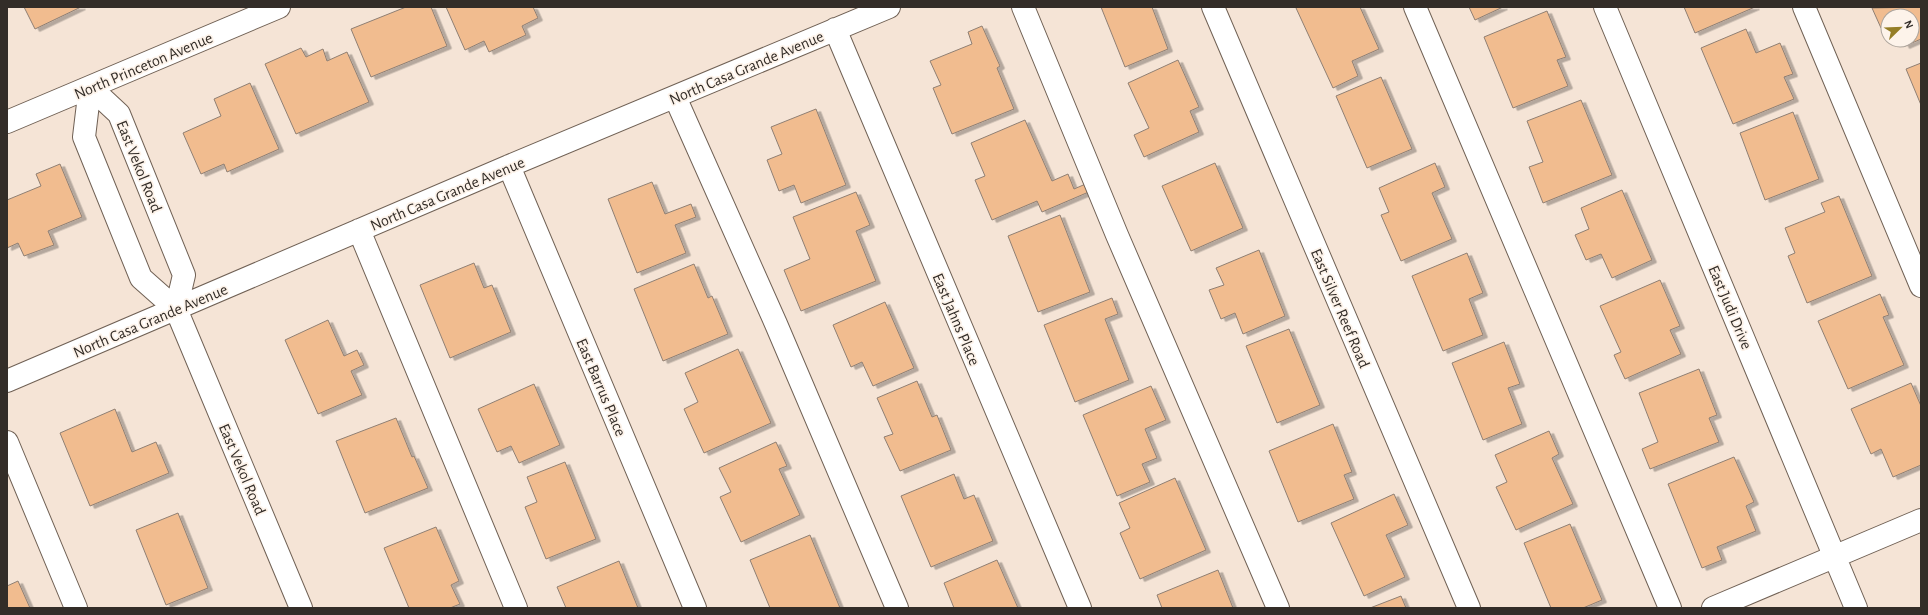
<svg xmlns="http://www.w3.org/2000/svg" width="1928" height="615" viewBox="0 0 1928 615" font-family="'Alegreya Sans',sans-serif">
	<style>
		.building { fill: #f1bc8f; stroke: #8f7f73; filter: url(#shadow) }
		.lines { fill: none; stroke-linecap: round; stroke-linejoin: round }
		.minor-casing { stroke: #706155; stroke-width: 24 }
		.minor { stroke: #fff; stroke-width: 22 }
		.labels { text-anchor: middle; stroke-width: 3.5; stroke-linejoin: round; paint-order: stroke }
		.street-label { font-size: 16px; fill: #332d28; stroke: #fdf3ea }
	</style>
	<defs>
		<filter id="shadow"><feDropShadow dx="4.5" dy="2.5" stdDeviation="0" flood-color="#0004"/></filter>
	</defs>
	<rect width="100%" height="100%" fill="#f5e4d6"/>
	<path class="building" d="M 24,7 L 81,7 L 35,29 Z
		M 406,7 L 431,7 L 447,46 L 371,77 L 351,29 Z
		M 446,7 L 533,7 L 538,18 L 522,26 L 526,35 L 489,52 L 484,41 L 465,50 Z
		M 1101,7 L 1152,7 L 1168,49 L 1125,67 Z
		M 1299,7 L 1360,7 L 1379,49 L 1352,61 L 1358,76 L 1333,88 L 1296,8 Z
		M 1469,7 L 1503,7 L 1475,20 Z
		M 1684,7 L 1755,7 L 1695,33 Z
		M 1921,7 L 1921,39 L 1905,46 L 1902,40 L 1912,40 L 1912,16 L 1888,16 L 1888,25 L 1881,28 L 1872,8 Z
		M 1547,11 L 1566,57 L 1557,60 L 1568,86 L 1513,108 L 1484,37 Z
		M 982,26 L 1000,66 L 997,68 L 1014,109 L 952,134 L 933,88 L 941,85 L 930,61 L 972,44 L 968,32 Z
		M 1746,29 L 1756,53 L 1780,43 L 1793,74 L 1784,77 L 1794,99 L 1733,124 L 1701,48 Z
		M 301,48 L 306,57 L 323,49 L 327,61 L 347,52 L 369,102 L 296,134 L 265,64 Z
		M 1178,60 L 1199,107 L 1190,111 L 1199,132 L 1144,157 L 1134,135 L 1149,128 L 1128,83 Z
		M 1921,63 L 1921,105 L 1906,69 Z
		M 1381,77 L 1412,149 L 1367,168 L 1336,96 Z
		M 250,83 L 279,149 L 227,172 L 224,164 L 201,174 L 183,133 L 221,116 L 214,99 Z
		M 1581,100 L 1612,175 L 1543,203 L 1529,167 L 1543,162 L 1527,121 Z
		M 816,109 L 846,185 L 801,203 L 794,185 L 779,191 L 767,160 L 782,154 L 771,127 Z
		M 1793,112 L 1819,179 L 1765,200 L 1740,133 Z
		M 1025,120 L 1052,181 L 1068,174 L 1074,189 L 1088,183 L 1091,191 L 1042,212 L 1037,201 L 992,220 L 975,180 L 985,176 L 971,143 Z
		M 1215,163 L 1243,228 L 1191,251 L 1162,186 Z
		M 1435,163 L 1445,187 L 1432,193 L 1452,239 L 1401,261 L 1381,215 L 1389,212 L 1379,188 Z
		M 60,164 L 82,217 L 48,231 L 54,245 L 24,256 L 18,243 L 7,248 L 7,200 L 41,186 L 36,174 Z
		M 652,182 L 665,214 L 691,204 L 696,217 L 675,225 L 686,253 L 637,273 L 608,199 Z
		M 1622,190 L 1652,260 L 1612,278 L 1601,254 L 1586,260 L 1575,235 L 1589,229 L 1581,208 Z
		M 856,192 L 870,225 L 856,231 L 876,281 L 801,311 L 784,270 L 810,259 L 793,217 Z
		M 1839,196 L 1872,276 L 1807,303 L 1788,256 L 1795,253 L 1785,228 L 1825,212 L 1821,203 Z
		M 1060,215 L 1090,292 L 1038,312 L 1008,236 Z
		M 1259,250 L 1285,316 L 1243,334 L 1235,313 L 1221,319 L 1209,290 L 1224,285 L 1216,268 Z
		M 1467,253 L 1483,293 L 1469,299 L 1483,335 L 1443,351 L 1412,276 Z
		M 474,263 L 484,288 L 492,285 L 511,332 L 450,358 L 420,285 Z
		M 694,264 L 708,298 L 712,296 L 728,334 L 663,361 L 634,289 Z
		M 1660,280 L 1680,326 L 1670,330 L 1681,354 L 1625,379 L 1614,355 L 1621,352 L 1600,306 Z
		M 1880,294 L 1889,315 L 1883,317 L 1904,365 L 1848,389 L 1818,321 Z
		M 1112,298 L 1118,314 L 1105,319 L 1129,380 L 1075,402 L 1044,325 Z
		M 885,302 L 914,368 L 873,386 L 862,362 L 851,367 L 833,325 Z
		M 328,320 L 344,356 L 357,350 L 364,365 L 351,371 L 362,395 L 318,414 L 285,340 Z
		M 1289,329 L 1320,405 L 1277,423 L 1246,346 Z
		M 1504,342 L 1520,384 L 1508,388 L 1522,424 L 1483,440 L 1452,363 Z
		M 738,349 L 771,423 L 704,453 L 684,409 L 698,402 L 685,373 Z
		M 1699,369 L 1717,415 L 1709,418 L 1719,442 L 1650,469 L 1642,449 L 1658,442 L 1639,393 Z
		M 917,381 L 932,417 L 937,415 L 951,450 L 900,471 L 884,437 L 893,434 L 877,398 Z
		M 1911,383 L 1921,406 L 1921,465 L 1893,477 L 1881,449 L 1871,454 L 1851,409 Z
		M 534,384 L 560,445 L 519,463 L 511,446 L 497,452 L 478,409 Z
		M 1151,386 L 1166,420 L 1145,429 L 1157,458 L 1142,464 L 1150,482 L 1117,496 L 1083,415 Z
		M 115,409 L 132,452 L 156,442 L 169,473 L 90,506 L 60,433 Z
		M 396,418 L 412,457 L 414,456 L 428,488 L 365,513 L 336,441 Z
		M 1333,424 L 1352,472 L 1344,475 L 1354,499 L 1298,522 L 1269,451 Z
		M 1549,431 L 1559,454 L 1552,458 L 1573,504 L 1516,530 L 1496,487 L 1507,482 L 1495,455 Z
		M 776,442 L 787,466 L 779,469 L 800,515 L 741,542 L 720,497 L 731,492 L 719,468 Z
		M 1734,457 L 1754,502 L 1746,506 L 1756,531 L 1717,547 L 1722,560 L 1702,568 L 1668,484 Z
		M 565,462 L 596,539 L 546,559 L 525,507 L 537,502 L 527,477 Z
		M 954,474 L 964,499 L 974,495 L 993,541 L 931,567 L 901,496 Z
		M 1175,478 L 1206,550 L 1140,579 L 1120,533 L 1130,528 L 1119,503 Z
		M 1394,494 L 1408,525 L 1386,535 L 1405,577 L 1364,596 L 1331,523 Z
		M 178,513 L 208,588 L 166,605 L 136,530 Z
		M 1570,524 L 1602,600 L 1583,608 L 1551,608 L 1524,543 Z
		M 436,527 L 459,581 L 451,585 L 460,604 L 450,608 L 409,608 L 384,548 Z
		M 810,535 L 840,608 L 770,608 L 750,560 Z
		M 997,560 L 1018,608 L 954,608 L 944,583 Z
		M 619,561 L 638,608 L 566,608 L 557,587 Z
		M 1218,570 L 1233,608 L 1162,608 L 1157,595 Z
		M 18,581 L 30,608 L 7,608 L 7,586 Z
		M 1401,596 L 1406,608 L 1370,608 Z"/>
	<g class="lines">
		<g class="minor-casing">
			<path id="minor" d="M 1023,7 L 1117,235 L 1278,608
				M 1213,7 L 1469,608
				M 1415,7 L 1670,608
				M 1605,7 L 1856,608
				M 1804,7 L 1921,286
				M 835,29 L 1080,608
				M 675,97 L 776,324 L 897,608
				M 7,122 L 279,7
				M 509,166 L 695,608
				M 359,230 L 516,608
				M 176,309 L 184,275 L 119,114 L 90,87 L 84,137 L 141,278 L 176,309 L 301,608
				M 7,381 L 509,166 L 889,7
				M 7,442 L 76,608
				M 1713,608 L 1921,520"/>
		</g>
		<use href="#minor" class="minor"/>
	</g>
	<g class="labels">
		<g class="street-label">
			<text transform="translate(143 65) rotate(-23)" y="6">North Princeton Avenue</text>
			<text transform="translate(746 67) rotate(-23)" y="6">North Casa Grande Avenue</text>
			<text transform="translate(140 166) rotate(68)" y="6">East Vekol Road</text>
			<text transform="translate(447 193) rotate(-23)" y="6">North Casa Grande Avenue</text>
			<text transform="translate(1731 307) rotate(67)" y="6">East Judi Drive</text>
			<text transform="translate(1341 308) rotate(67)" y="6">East Silver Reef Road</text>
			<text transform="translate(957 319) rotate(67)" y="6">East Jahns Place</text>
			<text transform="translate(150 320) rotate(-23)" y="6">North Casa Grande Avenue</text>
			<text transform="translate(602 387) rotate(67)" y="6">East Barrus Place</text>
			<text transform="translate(243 469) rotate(67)" y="6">East Vekol Road</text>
		</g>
	</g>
	<rect width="1928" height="615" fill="none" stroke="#332d28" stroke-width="16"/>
	<g transform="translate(1900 28) rotate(67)"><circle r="19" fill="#fdf3ea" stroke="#aca49c"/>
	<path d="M0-3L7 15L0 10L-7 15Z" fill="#957e26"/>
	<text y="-6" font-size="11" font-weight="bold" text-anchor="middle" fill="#332d28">N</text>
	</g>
</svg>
